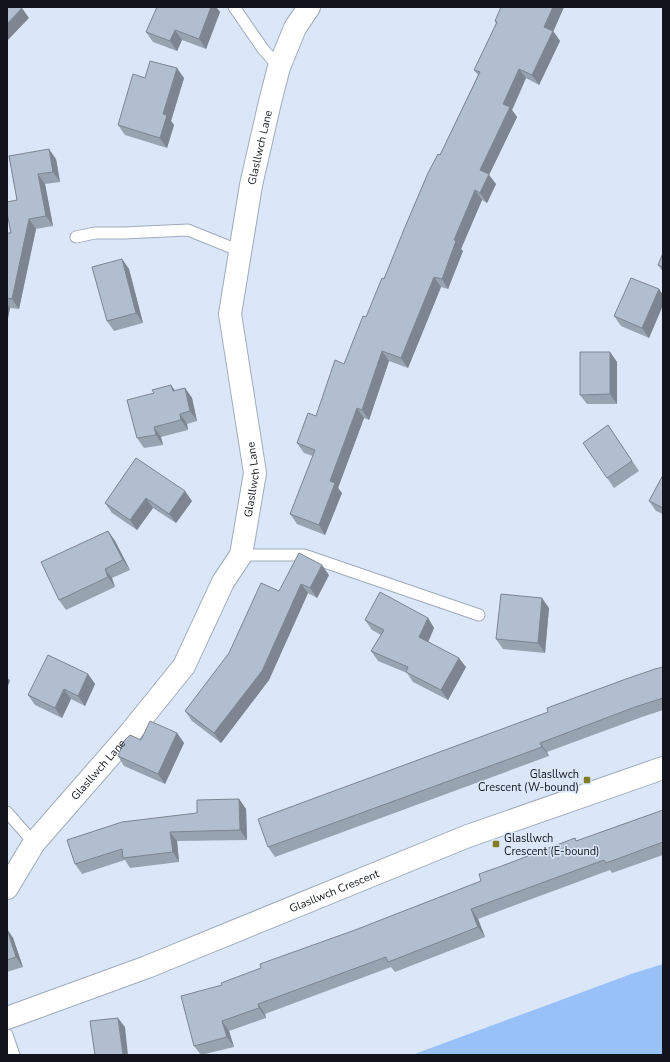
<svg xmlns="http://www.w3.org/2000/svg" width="670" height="1062" viewBox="0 0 670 1062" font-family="'Nunito Sans',sans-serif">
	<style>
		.green { fill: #98c1f9 }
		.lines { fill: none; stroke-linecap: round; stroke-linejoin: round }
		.service-casing { stroke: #9eabbb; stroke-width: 13 }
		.minor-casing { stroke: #9eabbb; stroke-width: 24 }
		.secondary-casing { stroke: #9eabbb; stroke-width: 24 }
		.service { stroke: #fff; stroke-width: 11 }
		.minor { stroke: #fff; stroke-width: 22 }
		.secondary { stroke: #fff; stroke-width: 22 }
		.wall { fill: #98a3b2 }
		.shaded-wall { fill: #7c8591 }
		.building { fill: #b1becf; stroke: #7c8591 }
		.poi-dot { fill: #827d25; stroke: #dbe7f9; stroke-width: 1.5 }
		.labels { text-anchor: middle; stroke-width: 3; stroke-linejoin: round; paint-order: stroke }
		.street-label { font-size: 11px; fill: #11151b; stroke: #dbe7f9 }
		.poi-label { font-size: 11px; fill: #11151b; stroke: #dbe7f9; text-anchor: end }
	</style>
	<rect width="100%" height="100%" fill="#dbe7f9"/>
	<path class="green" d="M 663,964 L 663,1055 L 412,1055 L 634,973 Z"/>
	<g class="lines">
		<g class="service-casing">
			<path id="service" d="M 234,7 L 263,49 L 279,67
				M 76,237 L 95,233 L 124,233 L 188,230 L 240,251
				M 241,555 L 304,555 L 479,615
				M 7,812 L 34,843
				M 7,1035 L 14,1055"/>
		</g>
		<g class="minor-casing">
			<g id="minor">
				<path id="s1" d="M 7,888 L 34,843 L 130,733 L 184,666 L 223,582 L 241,555 L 255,473 L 230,314 L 251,185 L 270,102 L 279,67 L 295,28 L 309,7"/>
			</g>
		</g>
		<g class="secondary-casing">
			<g id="secondary">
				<path id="s2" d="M 7,1018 L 147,967 L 468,836 L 663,768"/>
			</g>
		</g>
		<use href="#service" class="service"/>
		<use href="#minor" class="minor"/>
		<use href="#secondary" class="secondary"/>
	</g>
	<path class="wall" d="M 157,7 L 216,7 L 220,12 L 206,49 L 182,40 L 177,51 L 153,42 L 146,32 Z
		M 564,7 L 553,31 L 560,41 L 539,85 L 526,78 L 512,110 L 517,117 L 489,175 L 496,184 L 487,203 L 482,200 L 461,249 L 463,251 L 448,289 L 441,287 L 408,368 L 389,361 L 369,420 L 364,418 L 338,488 L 342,493 L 325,535 L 297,524 L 290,514 L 313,456 L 304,453 L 297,443 L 316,416 L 344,364 L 384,279 L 440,155 L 478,75 L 474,70 L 496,24 L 495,21 Z
		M 145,78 L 184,78 L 171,121 L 174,125 L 167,148 L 125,135 L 118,125 Z
		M 9,156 L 56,159 L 60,182 L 45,184 L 53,226 L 36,229 L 19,309 L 10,308 L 7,323 L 7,233 L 11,233 L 17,200 Z
		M 663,253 L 663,272 L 658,265 Z
		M 122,259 L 129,269 L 143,323 L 114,331 L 107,321 Z
		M 659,289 L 663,295 L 663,305 L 649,338 L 621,326 L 614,316 Z
		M 610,352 L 617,362 L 617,404 L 587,404 L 580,395 Z
		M 171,385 L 175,391 L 185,388 L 192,398 L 197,421 L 187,424 L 188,430 L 161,437 L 163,445 L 144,448 L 137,438 L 154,393 Z
		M 608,425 L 639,471 L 614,488 L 583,443 Z
		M 136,458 L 192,501 L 176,523 L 153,508 L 137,530 L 112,513 L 105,503 Z
		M 663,475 L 663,514 L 656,511 L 649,501 Z
		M 108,531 L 115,541 L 130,570 L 112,578 L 115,587 L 66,610 L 59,600 Z
		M 329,575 L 317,598 L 308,593 L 269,680 L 221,743 L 192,721 L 185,711 L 279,591 Z
		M 549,608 L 545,653 L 503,649 L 496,639 Z
		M 428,618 L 434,628 L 428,642 L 466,667 L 448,700 L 413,682 L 407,673 L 378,661 L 371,651 L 381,635 L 372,630 L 365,620 Z
		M 663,667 L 663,710 L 642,717 L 547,752 L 549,756 L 275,857 L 268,847 Z
		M 88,674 L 95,684 L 85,706 L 71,699 L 62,718 L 35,705 L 28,695 Z
		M 177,733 L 184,743 L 165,784 L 124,766 L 118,756 L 141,740 Z
		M 239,799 L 246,809 L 247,840 L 177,841 L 179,862 L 130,868 L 125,860 L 82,874 L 75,864 L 197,813 Z
		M 663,810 L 663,855 L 612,873 L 610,870 L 478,919 L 485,937 L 395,972 L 391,967 L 265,1014 L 266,1018 L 229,1031 L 234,1047 L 201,1055 L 194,1046 L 222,985 L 261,968 L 481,881 L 575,838 L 577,841 Z
		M 7,929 L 13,938 L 23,967 L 7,972 Z"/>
	<path class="shaded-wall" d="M 211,7 L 216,7 L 220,12 L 206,49 L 199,39 Z
		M 553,7 L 564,7 L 551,37 L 544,27 Z
		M 22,8 L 29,18 L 7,41 L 7,24 Z
		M 175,30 L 182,40 L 177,51 L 170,41 Z
		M 553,31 L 560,41 L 539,85 L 532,75 Z
		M 177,68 L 184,78 L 171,121 L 174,125 L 167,148 L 160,138 L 163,114 Z
		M 519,69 L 526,78 L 512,110 L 517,117 L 489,175 L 496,184 L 487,203 L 480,193 L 480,170 L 503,104 Z
		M 49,149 L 56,159 L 60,182 L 53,172 Z
		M 38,174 L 45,184 L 53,226 L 46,216 Z
		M 475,190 L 482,200 L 461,249 L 463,251 L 448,289 L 442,279 L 454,240 Z
		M 29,219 L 36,229 L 19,309 L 12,299 Z
		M 122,259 L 129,269 L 143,323 L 136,313 Z
		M 434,277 L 441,287 L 408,368 L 401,358 Z
		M 659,289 L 663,295 L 663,305 L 649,338 L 642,328 Z
		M 7,304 L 10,308 L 7,323 Z
		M 382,351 L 389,361 L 369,420 L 362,410 Z
		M 610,352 L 617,362 L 617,404 L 610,394 Z
		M 171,385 L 178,395 L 173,391 Z
		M 185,388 L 192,398 L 197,421 L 190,411 Z
		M 357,408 L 364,418 L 338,488 L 342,493 L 325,535 L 319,525 L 330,481 Z
		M 180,414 L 187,424 L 188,430 L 181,420 Z
		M 154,427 L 161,437 L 163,445 L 156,435 Z
		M 185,491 L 192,501 L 176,523 L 169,514 Z
		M 146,498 L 153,508 L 137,530 L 130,520 Z
		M 108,531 L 115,541 L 130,570 L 123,560 Z
		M 322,565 L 329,575 L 317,598 L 310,588 Z
		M 105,569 L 112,578 L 115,587 L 108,577 Z
		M 301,584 L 308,593 L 269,680 L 221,743 L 214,733 Z
		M 542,598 L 549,608 L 545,653 L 538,643 Z
		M 428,618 L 434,628 L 426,647 L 419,637 Z
		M 459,658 L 466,667 L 448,700 L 441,690 Z
		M 88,674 L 95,684 L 85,706 L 78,696 Z
		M 7,677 L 10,681 L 7,688 Z
		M 64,689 L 71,699 L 62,718 L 55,708 Z
		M 177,733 L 184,743 L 165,784 L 158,774 Z
		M 540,743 L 547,752 L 549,756 L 542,747 Z
		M 239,799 L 246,809 L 247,840 L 240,830 Z
		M 170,832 L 177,841 L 179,862 L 173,852 Z
		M 471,909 L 478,919 L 485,937 L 478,927 Z
		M 7,929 L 13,938 L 23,967 L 16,957 Z
		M 258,1004 L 265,1014 L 266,1018 L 259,1008 Z
		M 118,1018 L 125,1027 L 128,1055 L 123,1055 Z
		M 222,1021 L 229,1031 L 234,1047 L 227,1037 Z"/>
	<path class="building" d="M 7,7 L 21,7 L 22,8 L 7,24 Z
		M 157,7 L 211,7 L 199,39 L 175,30 L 170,41 L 146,32 Z
		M 501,7 L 553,7 L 544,27 L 553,31 L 532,75 L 519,69 L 503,104 L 510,107 L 480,170 L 489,174 L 480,193 L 475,190 L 454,240 L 456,241 L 442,279 L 434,277 L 401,358 L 382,351 L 362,410 L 357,408 L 330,481 L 335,483 L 319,525 L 290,514 L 315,450 L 297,443 L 308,413 L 316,416 L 335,360 L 344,364 L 363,316 L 366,317 L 382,278 L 384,279 L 405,227 L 428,173 L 438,154 L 440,155 L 480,72 L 474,70 L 497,22 L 495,21 Z
		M 150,61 L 177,68 L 163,114 L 167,115 L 160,138 L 118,125 L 133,74 L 145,78 Z
		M 49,149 L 53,172 L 38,174 L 46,216 L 29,219 L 12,299 L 7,298 L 7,233 L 11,233 L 7,213 L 7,202 L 17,200 L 9,156 Z
		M 663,253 L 663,267 L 658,265 Z
		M 122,259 L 136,313 L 107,321 L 92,267 Z
		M 631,278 L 659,289 L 642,328 L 614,316 Z
		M 580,352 L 610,352 L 610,394 L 580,395 Z
		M 171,385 L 173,391 L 185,388 L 190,411 L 180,414 L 181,420 L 154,427 L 156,435 L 137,438 L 127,400 L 154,393 L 152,390 Z
		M 608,425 L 632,461 L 607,478 L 583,443 Z
		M 136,458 L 185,491 L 169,514 L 146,498 L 130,520 L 105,503 Z
		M 663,475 L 663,508 L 649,501 Z
		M 108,531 L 123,560 L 105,569 L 108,577 L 59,600 L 41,562 Z
		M 299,553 L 322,565 L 310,588 L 301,584 L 262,671 L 214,733 L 185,711 L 229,653 L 261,583 L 279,591 Z
		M 380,592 L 428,618 L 419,637 L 459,658 L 441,690 L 406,672 L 408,667 L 371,651 L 384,630 L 365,620 Z
		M 501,594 L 542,598 L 538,643 L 496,639 Z
		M 48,655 L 88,674 L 78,696 L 64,689 L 55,708 L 28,695 Z
		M 663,667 L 663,698 L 635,707 L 540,743 L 542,747 L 268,847 L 258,819 L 548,712 L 547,708 L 626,679 L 655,669 Z
		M 150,721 L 177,733 L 158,774 L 118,756 L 124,741 L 130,735 L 141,740 Z
		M 239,799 L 240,830 L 170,832 L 173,852 L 123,858 L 122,849 L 75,864 L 67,840 L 122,822 L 197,813 L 197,800 Z
		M 663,810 L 663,842 L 606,863 L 604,860 L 471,909 L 478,927 L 388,962 L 386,957 L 258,1004 L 259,1008 L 222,1021 L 227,1037 L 194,1046 L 181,996 L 222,985 L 221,983 L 261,968 L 260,964 L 355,930 L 481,881 L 479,874 L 499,867 L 575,838 L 576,841 Z
		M 7,929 L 16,957 L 7,960 Z
		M 118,1018 L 123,1055 L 95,1055 L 90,1021 Z"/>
	<g class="poi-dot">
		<rect x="583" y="776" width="8" height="8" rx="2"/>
		<rect x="492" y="840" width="8" height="8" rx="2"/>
	</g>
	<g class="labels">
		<g class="street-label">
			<text dy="4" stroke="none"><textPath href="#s1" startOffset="823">Glasllwch Lane</textPath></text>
			<text dy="4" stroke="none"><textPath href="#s1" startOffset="486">Glasllwch Lane</textPath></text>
			<text dy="4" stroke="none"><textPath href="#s1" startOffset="150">Glasllwch Lane</textPath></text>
			<text dy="4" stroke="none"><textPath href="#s2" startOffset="351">Glasllwch Crescent</textPath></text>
		</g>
		<g class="poi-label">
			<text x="579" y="778">Glasllwch<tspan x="579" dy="13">Crescent (W-bound)</tspan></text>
			<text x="504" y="842" text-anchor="start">Glasllwch<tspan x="504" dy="13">Crescent (E-bound)</tspan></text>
		</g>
	</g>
	<rect width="670" height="1062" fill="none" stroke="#11151b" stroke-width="16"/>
</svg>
